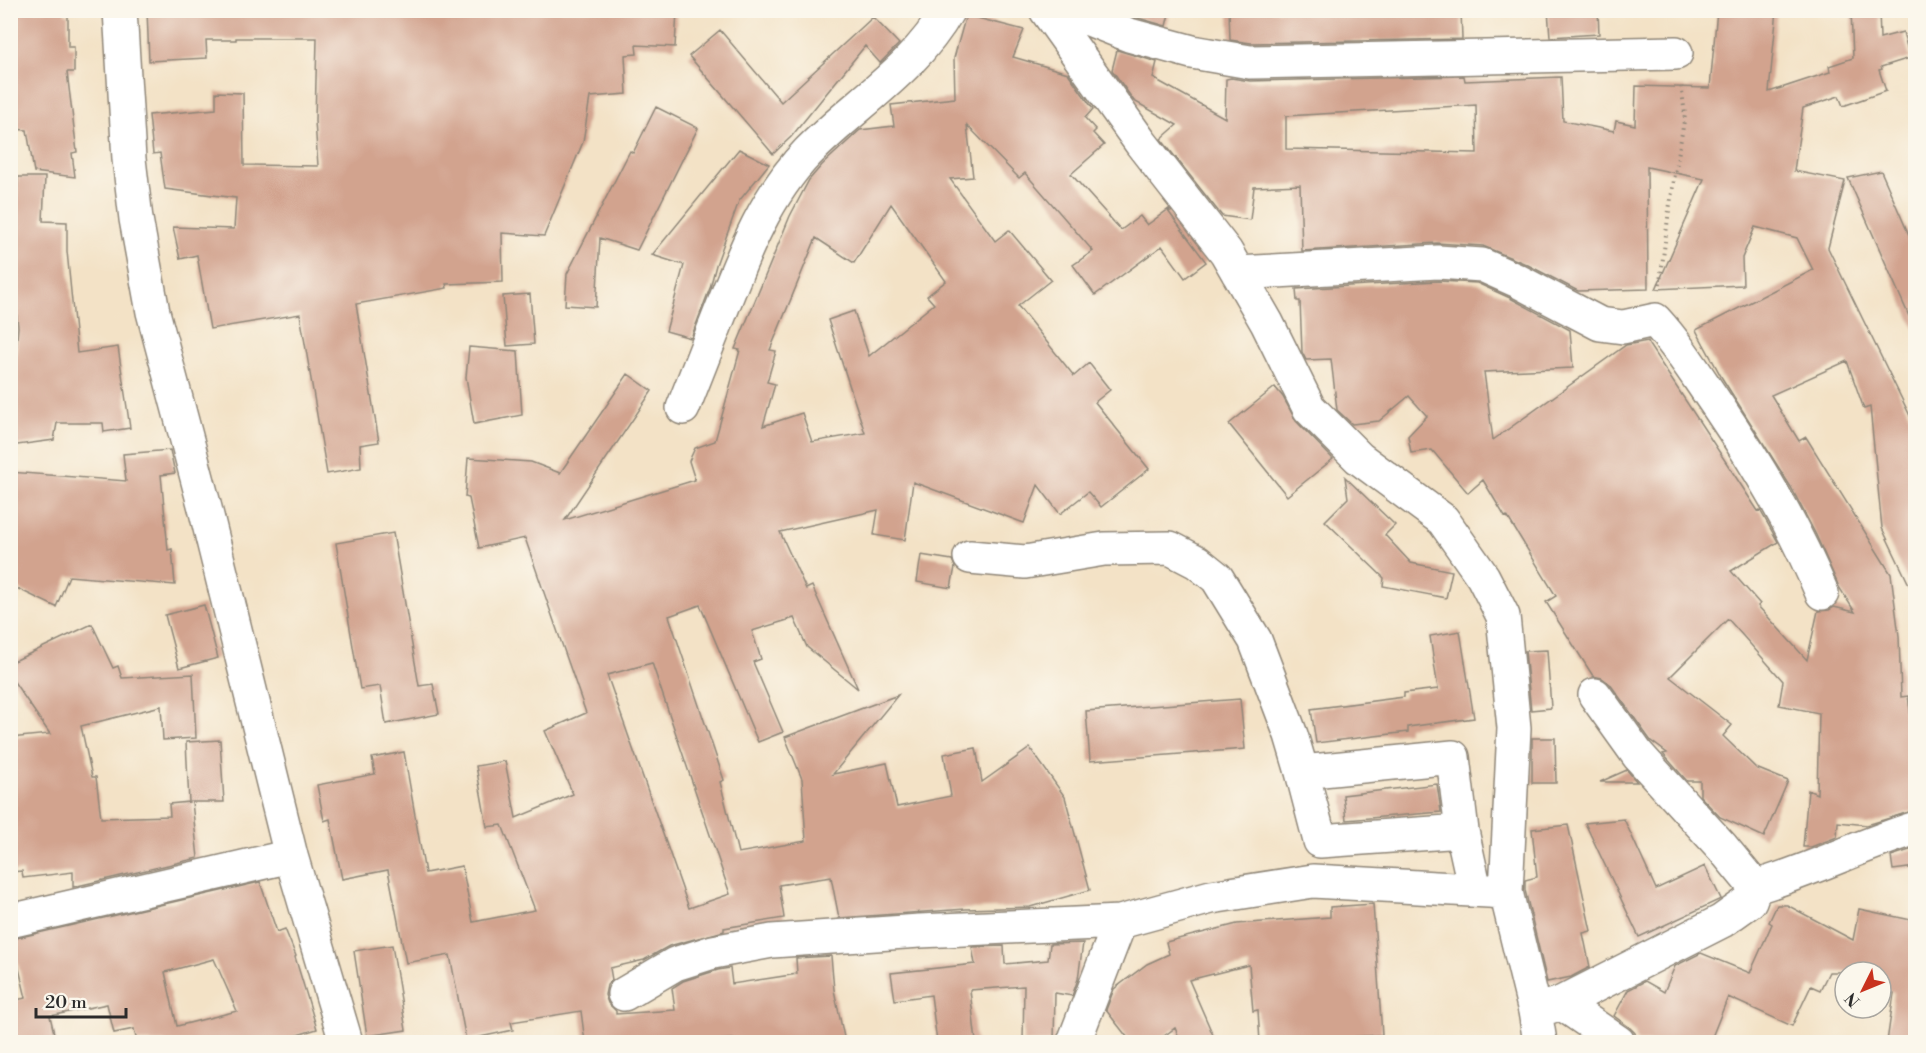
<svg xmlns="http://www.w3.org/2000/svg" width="1926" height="1053" viewBox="0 0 1926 1053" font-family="'Libre Bodoni',serif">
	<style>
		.building { fill: #d2a38e; fill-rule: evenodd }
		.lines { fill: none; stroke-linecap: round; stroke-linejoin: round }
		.minor-casing { stroke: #8f8678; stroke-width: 36 }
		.path { stroke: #8f8678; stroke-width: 4; stroke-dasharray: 1.5 4.5; stroke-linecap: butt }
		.minor { stroke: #fff; stroke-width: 33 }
	</style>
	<rect width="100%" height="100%" fill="#fbf7ec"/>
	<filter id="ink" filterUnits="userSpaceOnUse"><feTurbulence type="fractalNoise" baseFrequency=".0167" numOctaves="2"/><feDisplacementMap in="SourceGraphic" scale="12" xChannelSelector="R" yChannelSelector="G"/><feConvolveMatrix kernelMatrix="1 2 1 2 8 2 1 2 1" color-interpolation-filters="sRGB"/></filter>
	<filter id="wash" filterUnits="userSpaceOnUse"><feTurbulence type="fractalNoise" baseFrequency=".008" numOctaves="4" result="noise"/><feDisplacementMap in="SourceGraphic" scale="24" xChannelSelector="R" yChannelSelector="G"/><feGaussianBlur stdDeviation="1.35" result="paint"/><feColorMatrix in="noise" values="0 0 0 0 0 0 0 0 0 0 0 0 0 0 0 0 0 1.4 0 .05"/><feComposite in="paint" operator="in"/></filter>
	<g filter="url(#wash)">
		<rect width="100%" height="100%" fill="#f3e2c6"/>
		<g id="blocks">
			<path class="building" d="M 10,10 L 65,10 L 65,14 L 68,14 L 68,47 L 74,47 L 74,72 L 67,72 L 77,152 L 72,153 L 75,177 L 34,172 L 27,130 L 10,129 Z
				M 147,10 L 677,10 L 675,47 L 636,45 L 637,54 L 625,55 L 627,94 L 590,97 L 583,142 L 544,236 L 502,233 L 503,282 L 446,284 L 447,288 L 356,304 L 379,442 L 360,445 L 361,468 L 327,474 L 300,314 L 210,329 L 197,255 L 180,259 L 173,227 L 234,229 L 236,198 L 165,189 L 160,153 L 153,154 L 149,115 L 216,109 L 216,92 L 243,93 L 244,165 L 318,166 L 315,121 L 317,38 L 236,38 L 236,40 L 206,40 L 207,58 L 149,61 Z
				M 1128,10 L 1170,10 L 1166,26 L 1135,17 L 1129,15 Z
				M 1229,10 L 1461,10 L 1462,39 L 1251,43 L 1230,40 Z
				M 1548,10 L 1598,10 L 1599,34 L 1550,37 Z
				M 1717,10 L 1777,10 L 1769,92 L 1830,72 L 1829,66 L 1853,58 L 1851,10 L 1879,10 L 1880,38 L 1903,32 L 1910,58 L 1881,67 L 1882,69 L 1879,70 L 1886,91 L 1843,106 L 1839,96 L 1803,108 L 1794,171 L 1845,181 L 1828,248 L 1914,424 L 1916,443 L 1916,599 L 1882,528 L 1870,407 L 1864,409 L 1847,361 L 1771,395 L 1799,441 L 1806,437 L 1891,574 L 1899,636 L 1901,697 L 1908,696 L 1916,752 L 1916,810 L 1867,825 L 1838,822 L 1837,837 L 1811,847 L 1803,847 L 1808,790 L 1817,794 L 1819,713 L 1779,705 L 1783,681 L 1728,619 L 1670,677 L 1732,725 L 1723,736 L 1756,768 L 1788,781 L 1764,837 L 1720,817 L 1700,796 L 1700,781 L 1687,781 L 1663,754 L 1667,753 L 1651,741 L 1610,684 L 1602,678 L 1593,676 L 1546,602 L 1556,596 L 1507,516 L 1505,517 L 1483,480 L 1468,493 L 1432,450 L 1411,453 L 1408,436 L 1427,416 L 1409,396 L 1379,421 L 1352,424 L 1337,410 L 1331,359 L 1306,360 L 1302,352 L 1300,301 L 1297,301 L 1296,289 L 1438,281 L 1477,283 L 1510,298 L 1570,330 L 1573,368 L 1484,372 L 1493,440 L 1626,345 L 1648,341 L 1649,345 L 1758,511 L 1760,510 L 1778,542 L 1731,571 L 1760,604 L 1758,606 L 1807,660 L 1818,611 L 1829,610 L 1834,607 L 1855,612 L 1839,587 L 1816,535 L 1791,487 L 1722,378 L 1696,330 L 1813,270 L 1797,238 L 1755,227 L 1742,258 L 1743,285 L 1656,289 L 1704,179 L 1647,167 L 1648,289 L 1578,291 L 1526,264 L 1483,246 L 1437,243 L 1302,251 L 1300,185 L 1254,187 L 1250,220 L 1222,216 L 1161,139 L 1177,125 L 1134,101 L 1112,70 L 1117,50 L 1157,62 L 1153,78 L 1225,118 L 1226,79 L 1231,78 L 1250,81 L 1464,76 L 1465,81 L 1561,77 L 1563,121 L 1614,131 L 1616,121 L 1635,125 L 1636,86 L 1710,88 ZM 1476,105 L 1477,153 L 1286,149 L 1286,116 Z
				M 966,15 L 1024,30 L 1013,57 L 1068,73 L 1093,109 L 1085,118 L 1096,130 L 1093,133 L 1104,145 L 1071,174 L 1121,230 L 1140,216 L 1147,225 L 1169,209 L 1170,211 L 1168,211 L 1206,262 L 1185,278 L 1162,246 L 1095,295 L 1073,265 L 1093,251 L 1025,173 L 1019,178 L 967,125 L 973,177 L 950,179 L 995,241 L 1009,230 L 1051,280 L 1018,306 L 1074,376 L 1089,363 L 1110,390 L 1095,402 L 1149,469 L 1101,507 L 1088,492 L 1060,514 L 1038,485 L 1024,523 L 913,482 L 905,540 L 874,535 L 878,510 L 780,532 L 806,589 L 812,586 L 858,689 L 807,647 L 794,618 L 752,631 L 761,659 L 753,662 L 783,732 L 758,742 L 700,605 L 669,616 L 724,780 L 720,782 L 738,853 L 806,841 L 802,779 L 785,737 L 898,695 L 833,774 L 887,763 L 897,807 L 951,796 L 944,754 L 976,748 L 982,782 L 1030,748 L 1065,797 L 1090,890 L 1030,907 L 966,909 L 839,918 L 831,877 L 779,885 L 784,918 L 724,928 L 724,931 L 669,946 L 644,960 L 610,968 L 612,980 L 607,985 L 605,995 L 608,1003 L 616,1011 L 616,1014 L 675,1010 L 672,988 L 683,981 L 718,970 L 730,968 L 732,984 L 797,974 L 796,958 L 831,956 L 834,990 L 845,1042 L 734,1042 L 733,1039 L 687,1042 L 585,1042 L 581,1011 L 511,1022 L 513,1030 L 466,1040 L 450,955 L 406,963 L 388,870 L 342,879 L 330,819 L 324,821 L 317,785 L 375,774 L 372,758 L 404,752 L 425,873 L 462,866 L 473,922 L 535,910 L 502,825 L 487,827 L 476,766 L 505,761 L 516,818 L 573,794 L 545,731 L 586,713 L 525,538 L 479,548 L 469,498 L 465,497 L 468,458 L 531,462 L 560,473 L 628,374 L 652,391 L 565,520 L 695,480 L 689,461 L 695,448 L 715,441 L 740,350 L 735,349 L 790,216 L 809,180 L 822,165 L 860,130 L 894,126 L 891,105 L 955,98 L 954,58 ZM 891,204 L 946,281 L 927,296 L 934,304 L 869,356 L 854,311 L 828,320 L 865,433 L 812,442 L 802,413 L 763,426 L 775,384 L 767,382 L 776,351 L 770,350 L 816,238 L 854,263 ZM 652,663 L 730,894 L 689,908 L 607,675 Z
				M 873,17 L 899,44 L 880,63 L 865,46 L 791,137 L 773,154 L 689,56 L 720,30 L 781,102 Z
				M 656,107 L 698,128 L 637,250 L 600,238 L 596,307 L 565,305 L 567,274 L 630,151 L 633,153 Z
				M 739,149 L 769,164 L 739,201 L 716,265 L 710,288 L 691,338 L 666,331 L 684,265 L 652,255 Z
				M 1881,171 L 1916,251 L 1916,332 L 1848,178 Z
				M 18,177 L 45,177 L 43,221 L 67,222 L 67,251 L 77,353 L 118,347 L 130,428 L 104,432 L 103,423 L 57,423 L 54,440 L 10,446 L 10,422 L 18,327 L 10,250 L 10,196 L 17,196 Z
				M 530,294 L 534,344 L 507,346 L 503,296 Z
				M 469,347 L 518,351 L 522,415 L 474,424 L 466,377 Z
				M 1275,387 L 1283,397 L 1296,421 L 1333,459 L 1287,496 L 1229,424 Z
				M 170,450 L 175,473 L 161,475 L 168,550 L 172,549 L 175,585 L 69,576 L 56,607 L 10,585 L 10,472 L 126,481 L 123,454 Z
				M 1345,477 L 1395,525 L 1385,535 L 1411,563 L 1452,571 L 1446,598 L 1383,586 L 1384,578 L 1325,521 L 1348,498 Z
				M 393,533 L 419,686 L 433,684 L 439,714 L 386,724 L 380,686 L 360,689 L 336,543 Z
				M 921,555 L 952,560 L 955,567 L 951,588 L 917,582 Z
				M 204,605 L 218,658 L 179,668 L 165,615 Z
				M 92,624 L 113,668 L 118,666 L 122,678 L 193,674 L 196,738 L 163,740 L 161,706 L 81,726 L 92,777 L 96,777 L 101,818 L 170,816 L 169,804 L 189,802 L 186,742 L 220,740 L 224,802 L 192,802 L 198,858 L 73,887 L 73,872 L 23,878 L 22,871 L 10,872 L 10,738 L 50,734 L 10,676 L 10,663 Z
				M 1460,631 L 1474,718 L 1408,727 L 1408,732 L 1316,743 L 1311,709 L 1404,697 L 1404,693 L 1438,689 L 1430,636 Z
				M 1547,650 L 1551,708 L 1531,710 L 1525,651 Z
				M 1240,699 L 1245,749 L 1090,761 L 1086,711 Z
				M 1532,738 L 1555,738 L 1556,783 L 1532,783 Z
				M 1627,770 L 1637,782 L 1600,782 Z
				M 1437,784 L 1441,812 L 1346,820 L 1343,795 Z
				M 1624,819 L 1656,889 L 1705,866 L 1721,899 L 1639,937 L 1585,823 Z
				M 1568,825 L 1591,931 L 1583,933 L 1590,967 L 1571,977 L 1547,982 L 1525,890 L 1525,880 L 1537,877 L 1532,829 Z
				M 1916,848 L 1916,867 L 1893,870 L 1891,856 Z
				M 260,882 L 277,932 L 285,929 L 296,956 L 295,957 L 317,1029 L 294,1036 L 295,1042 L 137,1042 L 134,1029 L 114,1033 L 107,1004 L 50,1016 L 56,1042 L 10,1042 L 10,1001 L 26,998 L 12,939 ZM 214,959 L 237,1011 L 177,1026 L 165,972 Z
				M 1373,904 L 1382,1035 L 1300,1040 L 1300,1042 L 1260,1042 L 1258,1010 L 1253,1011 L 1249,965 L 1189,980 L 1216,1042 L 1181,1042 L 1175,1028 L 1156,1042 L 1131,1042 L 1106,1010 L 1114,989 L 1147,964 L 1169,954 L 1166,942 L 1237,924 L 1330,917 L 1330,907 Z
				M 1777,905 L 1787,905 L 1853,940 L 1859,909 L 1916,921 L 1916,1042 L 1887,1042 L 1894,993 L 1881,990 L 1881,972 L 1829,972 L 1820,990 L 1811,986 L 1792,1026 L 1728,997 L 1710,1042 L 1637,1042 L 1635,1033 L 1629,1027 L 1614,1016 L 1628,990 L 1645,981 L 1664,992 L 1675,966 L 1701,953 L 1750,973 L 1772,924 L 1769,922 Z
				M 1083,943 L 1078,979 L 1072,996 L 1055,993 L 1054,1042 L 1023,1042 L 1024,986 L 970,990 L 976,1042 L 937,1042 L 931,995 L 895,1000 L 891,973 L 975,964 L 972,947 L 1004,946 L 1005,964 L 1048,960 L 1050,944 Z
				M 392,945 L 406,1030 L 367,1036 L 354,951 Z"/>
		</g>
	</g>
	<g filter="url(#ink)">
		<use href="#blocks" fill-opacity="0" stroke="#8f8678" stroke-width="1.5"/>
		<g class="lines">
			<g class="minor-casing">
				<path id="minor" d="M 120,10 L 129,159 L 136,219 L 153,312 L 205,508 L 291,856 L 346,1042
					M 1046,10 L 1141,143 L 1226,252 L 1267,323 L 1309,408 L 1359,458 L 1443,520 L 1483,577 L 1503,616 L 1514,728 L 1506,892 L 1535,1011 L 1540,1042
					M 1066,10 L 1129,35 L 1192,52 L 1250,62 L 1676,53
					M 1238,273 L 1438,262 L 1482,265 L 1518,281 L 1600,324 L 1623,327 L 1655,320 C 1679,346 1697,376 1717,405 C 1759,467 1793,524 1822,593
					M 683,408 C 696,374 710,340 723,306 C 744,252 767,194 808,152 C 855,104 914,70 948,10
					M 970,557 L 1025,562 L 1104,549 L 1170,548 L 1197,562 L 1217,578 L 1255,640 L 1291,735 L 1302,772 L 1453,757 L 1462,831 L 1475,890
					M 1302,772 L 1320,841 L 1462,831
					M 1755,887 C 1810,871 1861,845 1916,828
					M 10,921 L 291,856
					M 624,994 L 675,964 L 713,952 L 772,941 L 920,931 L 1120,922 L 1211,897 L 1313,881 L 1506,892
					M 1561,1003 L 1722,921 L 1750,901 L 1755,887 L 1722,847 L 1638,755 L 1595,695
					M 1543,1009 L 1561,1003 L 1618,1042
					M 1074,1042 L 1120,922"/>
			</g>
			<path class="path" d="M 1659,290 L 1669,210 L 1685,115 L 1681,84"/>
			<use href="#minor" class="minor"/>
		</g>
	</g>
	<rect width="1926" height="1053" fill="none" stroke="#fbf7ec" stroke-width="36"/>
	<g transform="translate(1863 990) rotate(227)"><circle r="28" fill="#fbf7ec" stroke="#a8a59f" stroke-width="1.5"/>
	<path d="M0-4.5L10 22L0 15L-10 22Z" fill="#c8321e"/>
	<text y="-9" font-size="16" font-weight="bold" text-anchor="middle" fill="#2b2b2b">N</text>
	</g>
	<path d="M36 1008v9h90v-9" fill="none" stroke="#2b2b2b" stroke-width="3"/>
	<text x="45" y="1008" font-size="18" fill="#2b2b2b" stroke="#fbf7ec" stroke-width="4.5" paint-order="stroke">20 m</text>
</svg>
